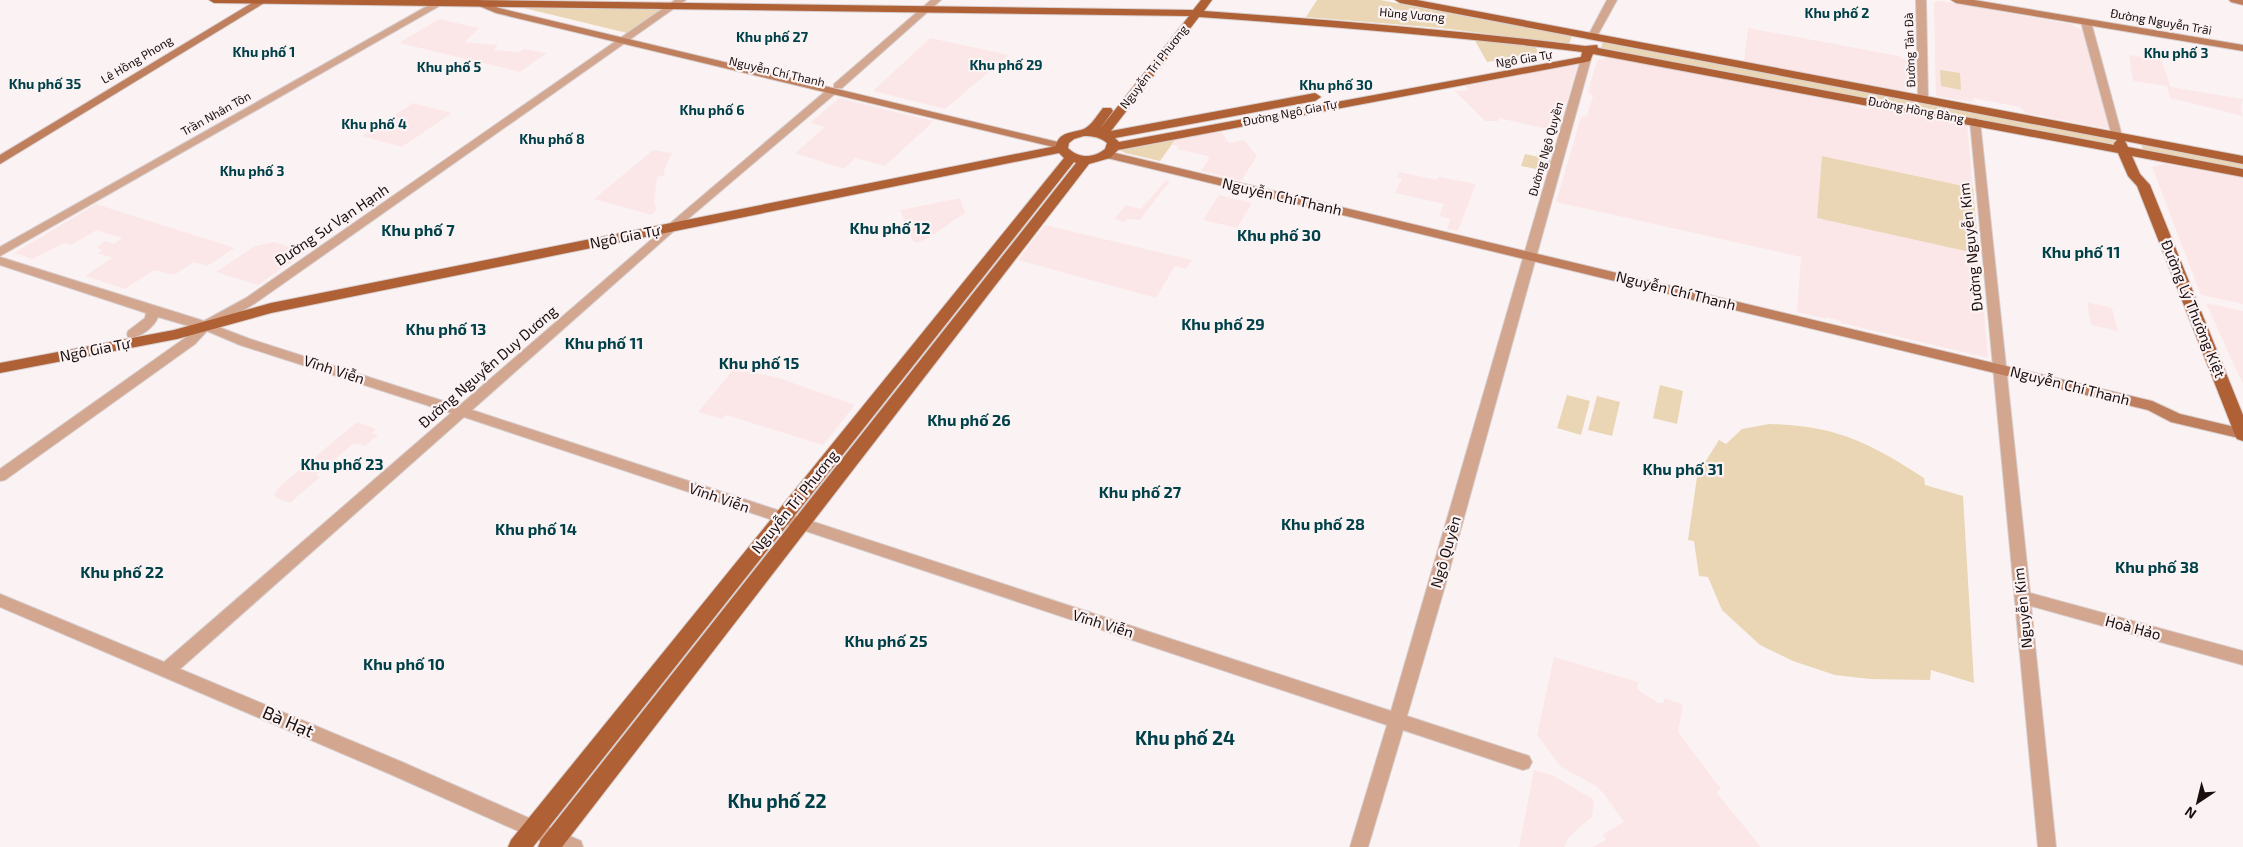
<svg xmlns="http://www.w3.org/2000/svg" width="2243" height="847" viewBox="0 0 2243 847" font-family="'Exo 2',sans-serif">
	<style>
		.built { fill: #fce7e8 }
		.green { fill: #ead6b4 }
		.lines { fill: none; stroke-linecap: round; stroke-linejoin: round }
		.tertiary-casing { stroke: #d7cecf; stroke-width: 2 }
		.secondary-casing { stroke: #d7cecf; stroke-width: 2 }
		.primary-casing { stroke: #d7cecf; stroke-width: 2 }
		.tertiary { fill: #d3a68f; fill-rule: evenodd }
		.secondary { fill: #bf7e5c; fill-rule: evenodd }
		.primary { fill: #af6035; fill-rule: evenodd }
		.labels { text-anchor: middle; stroke-width: 4.5; stroke-linejoin: round; paint-order: stroke }
		.far-street-label { font-size: 12px; fill: #1b0e0f; stroke: #fbf3f3 }
		.far-neighbourhood-label { font-size: 14px; font-weight: bold; fill: #004049; stroke: #fbf3f3 }
		.street-label { font-size: 15px; fill: #1b0e0f; stroke: #fbf3f3 }
		.neighbourhood-label { font-size: 16px; font-weight: bold; fill: #004049; stroke: #fbf3f3 }
		.near-street-label { font-size: 18px; fill: #1b0e0f; stroke: #fbf3f3 }
		.near-neighbourhood-label { font-size: 19px; font-weight: bold; fill: #004049; stroke: #fbf3f3 }
	</style>
	<rect width="100%" height="100%" fill="#fbf3f3"/>
	<path class="built" d="M 1942,1 L 2070,24 L 2085,32 L 2109,129 L 2026,113 L 2020,107 L 1982,100 L 1974,98 L 1972,102 L 1936,96 L 1934,2 Z
		M 439,19 L 479,28 L 465,42 L 498,45 L 494,50 L 519,52 L 524,49 L 547,53 L 520,72 L 399,43 Z
		M 1748,28 L 1899,56 L 1913,64 L 1914,88 L 1904,91 L 1744,61 Z
		M 930,38 L 1009,55 L 945,109 L 873,91 Z
		M 2129,55 L 2161,60 L 2171,87 L 2243,99 L 2241,107 L 2243,116 L 2170,98 L 2167,86 L 2133,81 Z
		M 1608,57 L 1847,102 L 1853,105 L 1869,109 L 1874,107 L 1967,125 L 1973,188 L 1822,156 L 1817,217 L 1979,254 L 1988,358 L 1841,323 L 1841,321 L 1826,317 L 1826,319 L 1797,312 L 1801,257 L 1556,202 L 1581,117 L 1587,116 L 1593,96 L 1588,92 L 1597,60 Z
		M 1573,63 L 1578,65 L 1560,124 L 1553,123 L 1551,130 L 1499,118 L 1498,121 L 1485,121 L 1455,91 L 1469,90 L 1463,84 Z
		M 839,98 L 903,114 L 934,121 L 885,166 L 855,158 L 844,169 L 795,153 L 825,127 L 810,123 Z
		M 413,103 L 452,113 L 402,147 L 362,136 Z
		M 1220,130 L 1229,143 L 1244,140 L 1257,156 L 1241,181 L 1201,171 L 1209,159 L 1208,156 L 1177,149 L 1179,146 L 1172,145 L 1177,137 Z
		M 653,150 L 672,153 L 664,170 L 665,175 L 657,177 L 654,203 L 657,209 L 652,215 L 594,199 Z
		M 2165,164 L 2243,178 L 2243,304 L 2201,295 L 2152,167 Z
		M 1399,172 L 1437,180 L 1439,177 L 1476,184 L 1458,231 L 1447,229 L 1450,219 L 1439,216 L 1444,204 L 1395,193 L 1402,178 L 1397,177 Z
		M 1166,180 L 1170,181 L 1140,220 L 1127,219 L 1124,222 L 1114,219 L 1126,205 L 1141,209 Z
		M 1219,195 L 1252,203 L 1237,228 L 1203,220 Z
		M 960,198 L 965,213 L 928,238 L 917,243 L 913,241 L 900,210 Z
		M 96,204 L 235,248 L 207,266 L 194,262 L 174,275 L 154,270 L 125,289 L 85,276 L 112,258 L 98,253 L 103,250 L 96,248 L 105,241 L 114,244 L 122,238 L 97,230 L 71,245 L 64,243 L 33,259 L 14,253 Z
		M 1045,225 L 1192,260 L 1186,269 L 1175,266 L 1156,298 L 1018,260 Z
		M 274,242 L 306,252 L 258,285 L 216,272 L 255,246 Z
		M 2087,302 L 2112,308 L 2118,331 L 2091,325 Z
		M 2206,303 L 2243,311 L 2243,384 L 2230,356 Z
		M 732,371 L 758,373 L 779,378 L 855,405 L 823,445 L 726,415 L 722,419 L 698,412 Z
		M 357,422 L 376,429 L 372,433 L 378,435 L 365,446 L 354,443 L 316,475 L 320,477 L 290,503 L 275,497 L 275,493 L 280,486 Z
		M 1554,657 L 1638,682 L 1637,689 L 1658,703 L 1663,703 L 1665,698 L 1683,705 L 1678,732 L 1721,789 L 1716,792 L 1761,847 L 1592,847 L 1606,840 L 1603,834 L 1624,822 L 1605,795 L 1596,786 L 1561,767 L 1537,735 Z
		M 1534,770 L 1552,775 L 1594,800 L 1592,817 L 1569,837 L 1564,847 L 1519,847 Z"/>
	<path class="green" d="M 1317,0 L 1380,0 L 1572,36 L 1569,44 L 1441,28 L 1306,17 Z
		M 520,7 L 662,8 L 627,33 Z
		M 1473,37 L 1534,45 L 1539,53 L 1487,62 Z
		M 1603,41 L 2113,137 L 2115,145 L 1601,48 Z
		M 1940,70 L 1960,73 L 1961,90 L 1941,86 Z
		M 1177,137 L 1160,161 L 1125,153 L 1120,150 Z
		M 2141,143 L 2243,163 L 2243,170 L 2143,150 Z
		M 1525,154 L 1553,160 L 1550,172 L 1521,166 Z
		M 1822,156 L 1973,188 L 1979,254 L 1817,218 Z
		M 1660,385 L 1683,391 L 1677,424 L 1653,418 Z
		M 1567,395 L 1590,401 L 1581,435 L 1557,428 Z
		M 1597,396 L 1620,402 L 1612,436 L 1588,430 Z
		M 1769,424 C 1835,425 1870,443 1924,478 L 1925,485 L 1963,496 L 1974,683 L 1931,670 L 1930,680 L 1870,679 L 1835,675 L 1793,661 L 1760,645 L 1722,610 L 1708,577 L 1699,576 L 1694,541 L 1688,540 L 1699,463 L 1704,464 L 1719,440 L 1726,444 L 1742,429 Z"/>
	<g class="lines">
		<g class="tertiary-casing">
			<path id="tertiary" d="M 438,0 L 450,0 L 0,256 L 0,247 Z
				M 675,0 L 686,0 L 254,304 L 216,326 L 250,339 L 459,406 L 667,226 L 828,89 L 836,89 L 836,93 L 675,230 L 472,410 L 1391,711 L 1581,59 L 1583,57 L 1589,57 L 1591,59 L 1445,586 L 1407,716 L 1529,756 L 1532,762 L 1529,768 L 1523,770 L 1403,730 L 1368,847 L 1350,847 L 1387,725 L 464,417 L 180,669 L 402,762 L 581,841 L 583,847 L 554,847 L 390,774 L 0,607 L 0,594 L 164,662 L 451,413 L 240,345 L 207,331 L 195,344 L 5,480 L 0,481 L 0,469 L 185,338 L 196,328 L 158,317 C 155,326 139,340 128,337 L 127,334 L 128,331 L 145,318 L 146,313 L 0,265 L 0,257 L 204,321 L 246,298 Z
				M 931,0 L 941,0 L 842,88 L 834,88 L 834,84 Z
				M 1607,0 L 1617,0 L 1596,38 L 1590,38 L 1588,36 Z
				M 1916,0 L 1926,0 L 1928,99 L 1923,102 L 1918,99 Z
				M 2086,19 L 2091,22 L 2122,136 L 2121,138 L 2117,139 L 2112,136 L 2081,22 Z
				M 1975,118 L 1980,121 L 2030,593 L 2243,651 L 2243,665 L 2031,606 L 2056,847 L 2038,847 L 1970,121 Z"/>
		</g>
		<g class="secondary-casing">
			<path id="secondary" d="M 257,0 L 269,0 L 0,164 L 0,155 Z
				M 465,0 L 479,0 L 499,8 L 1062,143 L 1068,146 L 1062,149 L 496,13 Z
				M 1951,0 L 1974,0 L 2243,45 L 2243,51 L 1956,3 Z
				M 2229,0 L 2243,0 L 2243,5 L 2231,2 Z
				M 1107,151 L 2152,401 L 2180,414 L 2243,429 L 2243,439 L 2171,422 L 2148,410 L 1103,157 L 1101,155 Z"/>
		</g>
		<g class="primary-casing">
			<path id="primary" d="M 209,0 L 470,0 L 1193,10 L 1201,0 L 1212,0 L 1204,11 C 1332,20 1458,30 1585,46 L 1597,45 L 1598,48 L 2114,145 L 2114,143 L 2117,140 L 1400,3 L 1395,0 L 1417,0 L 2243,156 L 2243,164 L 2125,141 L 2128,147 L 2243,169 L 2243,177 L 2132,156 L 2140,174 L 2150,185 L 2243,415 L 2243,441 L 2237,439 L 2235,435 L 2137,186 L 2128,176 L 2118,153 L 1593,54 L 1590,61 L 1586,62 L 1118,150 L 1110,158 L 1089,164 L 562,847 L 538,847 L 541,840 L 1076,163 L 1074,162 L 533,847 L 508,847 L 511,840 L 1064,158 L 1059,153 L 271,313 L 177,339 L 0,373 L 0,363 L 174,330 L 271,303 L 1056,146 C 1059,129 1078,134 1087,127 C 1093,123 1098,114 1103,108 L 1111,108 L 1113,111 L 1099,130 L 1189,16 L 214,3 ZM 1199,17 C 1327,26 1454,36 1582,52 L 1581,57 L 1119,142 L 1115,138 L 1315,101 L 1321,97 L 1315,93 L 1111,131 ZM 1084,136 C 1093,136 1100,137 1107,143 L 1105,149 C 1094,158 1079,159 1068,148 L 1069,143 L 1074,139 Z"/>
		</g>
		<use href="#tertiary" class="tertiary"/>
		<use href="#secondary" class="secondary"/>
		<use href="#primary" class="primary"/>
	</g>
	<g class="labels">
		<g class="far-street-label">
			<text transform="translate(1412 15) rotate(5)" y="4">Hùng Vương</text>
			<text transform="translate(2161 22) rotate(10)" y="4">Đường Nguyễn Trãi</text>
			<text transform="translate(1910 50) rotate(-92)" y="4">Đường Tản Đà</text>
			<text transform="translate(1524 59) rotate(-9)" y="4">Ngô Gia Tự</text>
			<text transform="translate(137 60) rotate(-31)" y="4">Lê Hồng Phong</text>
			<text transform="translate(1154 67) rotate(-52)" y="4">Nguyễn Tri Phương</text>
			<text transform="translate(777 72) rotate(13)" y="4">Nguyễn Chí Thanh</text>
			<text transform="translate(1916 110) rotate(11)" y="4">Đường Hồng Bàng</text>
			<text transform="translate(1290 113) rotate(-11)" y="4">Đường Ngô Gia Tự</text>
			<text transform="translate(216 114) rotate(-29)" y="4">Trần Nhân Tôn</text>
			<text transform="translate(1546 149) rotate(-74)" y="4">Đường Ngô Quyền</text>
		</g>
		<g class="far-neighbourhood-label">
			<text x="1837" y="18">Khu phố 2</text>
			<text x="772" y="42">Khu phố 27</text>
			<text x="264" y="57">Khu phố 1</text>
			<text x="2176" y="58">Khu phố 3</text>
			<text x="1006" y="70">Khu phố 29</text>
			<text x="449" y="72">Khu phố 5</text>
			<text x="45" y="89">Khu phố 35</text>
			<text x="1336" y="90">Khu phố 30</text>
			<text x="712" y="115">Khu phố 6</text>
			<text x="374" y="129">Khu phố 4</text>
			<text x="552" y="144">Khu phố 8</text>
			<text x="252" y="176">Khu phố 3</text>
		</g>
		<g class="street-label">
			<text transform="translate(1282 197) rotate(13)" y="5">Nguyễn Chí Thanh</text>
			<text transform="translate(332 225) rotate(-34)" y="5">Đường Sư Vạn Hạnh</text>
			<text transform="translate(625 237) rotate(-11)" y="5">Ngô Gia Tự</text>
			<text transform="translate(1971 247) rotate(-96)" y="5">Đường Nguyễn Kim</text>
			<text transform="translate(1676 291) rotate(14)" y="5">Nguyễn Chí Thanh</text>
			<text transform="translate(2193 309) rotate(68)" y="5">Đường Lý Thường Kiệt</text>
			<text transform="translate(95 350) rotate(-11)" y="5">Ngô Gia Tự</text>
			<text transform="translate(488 367) rotate(-41)" y="5">Đường Nguyễn Duy Dương</text>
			<text transform="translate(334 370) rotate(18)" y="5">Vĩnh Viễn</text>
			<text transform="translate(2070 386) rotate(14)" y="5">Nguyễn Chí Thanh</text>
			<text transform="translate(719 498) rotate(19)" y="5">Vĩnh Viễn</text>
			<text transform="translate(795 502) rotate(-51)" y="5">Nguyễn Tri Phương</text>
			<text transform="translate(1446 552) rotate(-74)" y="5">Ngô Quyền</text>
			<text transform="translate(2023 608) rotate(-96)" y="5">Nguyễn Kim</text>
			<text transform="translate(1103 624) rotate(17)" y="5">Vĩnh Viễn</text>
			<text transform="translate(2133 628) rotate(15)" y="5">Hoà Hảo</text>
		</g>
		<g class="neighbourhood-label">
			<text x="890" y="234">Khu phố 12</text>
			<text x="418" y="236">Khu phố 7</text>
			<text x="1279" y="241">Khu phố 30</text>
			<text x="2081" y="258">Khu phố 11</text>
			<text x="1223" y="330">Khu phố 29</text>
			<text x="446" y="335">Khu phố 13</text>
			<text x="604" y="349">Khu phố 11</text>
			<text x="759" y="369">Khu phố 15</text>
			<text x="969" y="426">Khu phố 26</text>
			<text x="342" y="470">Khu phố 23</text>
			<text x="1683" y="475">Khu phố 31</text>
			<text x="1140" y="498">Khu phố 27</text>
			<text x="1323" y="530">Khu phố 28</text>
			<text x="536" y="535">Khu phố 14</text>
			<text x="2157" y="573">Khu phố 38</text>
			<text x="122" y="578">Khu phố 22</text>
			<text x="886" y="647">Khu phố 25</text>
			<text x="404" y="670">Khu phố 10</text>
		</g>
		<g class="near-street-label">
			<text transform="translate(288 722) rotate(23)" y="6">Bà Hạt</text>
		</g>
		<g class="near-neighbourhood-label">
			<text x="1185" y="745">Khu phố 24</text>
			<text x="777" y="808">Khu phố 22</text>
		</g>
	</g>
	<g transform="translate(2198 802) rotate(215)" stroke="#fbf3f3" stroke-width="4" paint-order="stroke">
	<path d="M0-4L9 19L0 12L-9 19Z" fill="#1b0e0f"/>
	<text y="-8" font-size="14" font-weight="bold" text-anchor="middle" fill="#1b0e0f">N</text>
	</g>
</svg>
